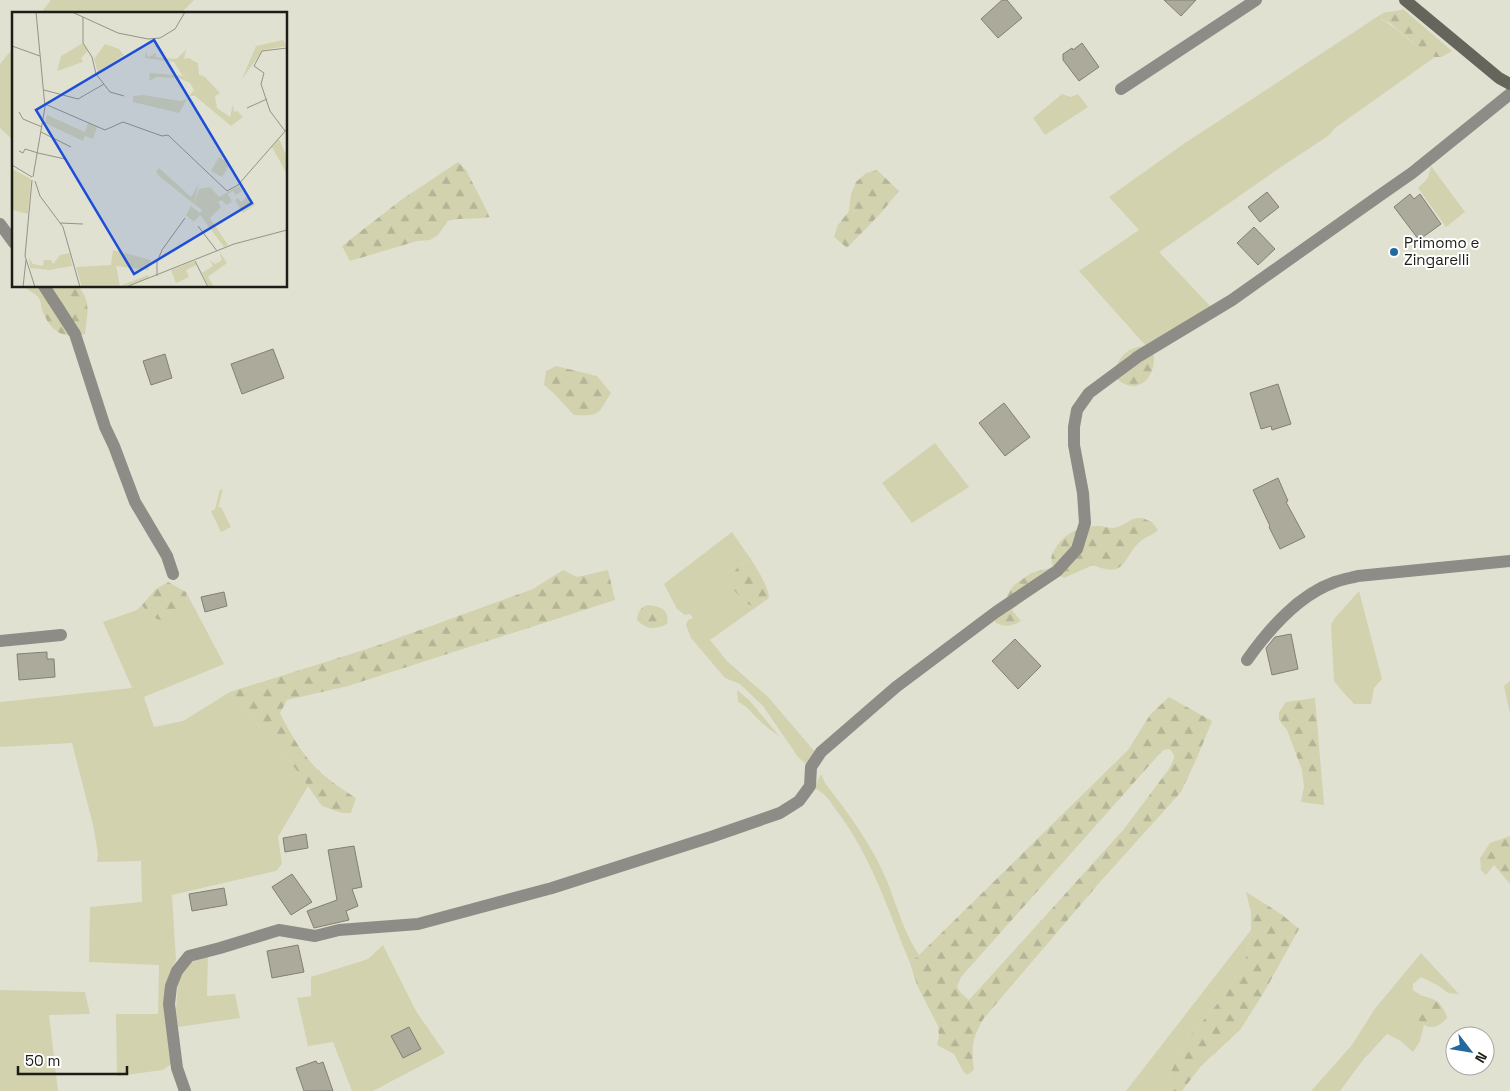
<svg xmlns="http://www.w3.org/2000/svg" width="1510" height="1091" viewBox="0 0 1510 1091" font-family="'Space Grotesk',sans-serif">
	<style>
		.green { fill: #d2d2af }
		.forest { fill: url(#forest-firs); fill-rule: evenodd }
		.building { fill: #abaa9b; stroke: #818173 }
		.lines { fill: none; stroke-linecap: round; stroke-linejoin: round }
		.minor { stroke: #8d8c86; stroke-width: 12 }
		.secondary { stroke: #65655c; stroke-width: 12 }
		.poi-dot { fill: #23699d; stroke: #fff; stroke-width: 2 }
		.labels { text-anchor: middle; stroke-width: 4; stroke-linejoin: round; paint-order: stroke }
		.poi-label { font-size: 15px; fill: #1d1d17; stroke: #fff; text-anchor: start }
		.inset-road { fill: none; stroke: #939387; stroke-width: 1 }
		.view { fill: #1d4ed8; fill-opacity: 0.15; stroke: #1d4ed8; stroke-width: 2.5 }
		.inset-edge { fill: none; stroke: #1d1d17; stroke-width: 2.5 }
	</style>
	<defs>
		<pattern id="forest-firs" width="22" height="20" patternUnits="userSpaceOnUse" patternTransform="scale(1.25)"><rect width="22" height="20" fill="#d2d2af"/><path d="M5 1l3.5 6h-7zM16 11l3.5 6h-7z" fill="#b4b496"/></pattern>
	</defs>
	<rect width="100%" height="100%" fill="#e1e1d2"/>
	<path class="green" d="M 51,0 L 194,0 L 180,14 L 40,14 Z
		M 1383,13 L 1381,19 C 1401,30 1414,48 1435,57 L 1335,128 L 1328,136 L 1278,169 L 1159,252 L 1211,307 L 1146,346 L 1079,271 L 1139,230 L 1109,197 L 1185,143 Z
		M 14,47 L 14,141 L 0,128 L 0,64 Z
		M 1062,94 L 1071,97 L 1078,94 L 1088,107 L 1045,135 L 1033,118 Z
		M 1431,166 L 1465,212 L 1446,227 L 1418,188 L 1428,178 Z
		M 935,443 L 969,487 L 912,523 L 882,483 Z
		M 223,489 L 218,507 L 221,507 L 231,527 L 221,532 L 211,511 L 215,509 L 220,490 Z
		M 732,532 L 750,558 L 740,565 L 744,602 L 755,608 L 710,640 L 727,661 L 768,697 L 816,753 L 806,764 L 798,757 L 763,706 L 740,684 L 725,678 L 691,638 L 686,625 L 688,620 L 693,618 L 690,614 L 685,615 L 677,609 L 664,584 Z
		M 1359,591 L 1382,679 L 1374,688 L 1371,704 L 1354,704 L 1342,691 L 1334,681 L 1331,625 L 1334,619 Z
		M 186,592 L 224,664 L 144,697 L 154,727 L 183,721 L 230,692 L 290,761 L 308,786 L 278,837 L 282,864 L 276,871 L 172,895 L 176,960 L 169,975 L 167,984 L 171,1064 L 163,1070 L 117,1076 L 116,1014 L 158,1014 L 159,965 L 89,962 L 90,907 L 142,902 L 141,861 L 97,862 L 98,853 L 93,825 L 72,743 L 0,747 L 0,702 L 132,688 L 103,622 L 137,610 L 142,605 L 146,611 L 187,600 Z
		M 1510,681 L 1510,714 L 1504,686 Z
		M 737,690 L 749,700 L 781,738 C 774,732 767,728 761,722 C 753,715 748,706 738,702 Z
		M 821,774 L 825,783 C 849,814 872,845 887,881 C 897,906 904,933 919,955 L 910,963 C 888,910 871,855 836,810 C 831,802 824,792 814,788 Z
		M 1251,930 L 1245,962 L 1227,991 L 1211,1012 L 1181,1045 L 1169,1078 L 1159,1091 L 1126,1091 Z
		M 383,945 L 416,1011 L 445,1053 L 373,1091 L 352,1091 L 333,1042 L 308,1046 L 297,998 L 311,996 L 311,977 L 368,959 Z
		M 1421,953 L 1459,994 L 1448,993 L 1439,986 L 1421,977 L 1413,984 L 1413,990 L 1422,996 L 1414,1000 L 1417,1017 L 1424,1025 L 1420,1041 L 1413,1052 L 1401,1041 L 1387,1034 L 1363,1060 L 1340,1091 L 1311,1091 L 1352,1045 L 1374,1010 Z
		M 208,956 L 207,996 L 235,994 L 240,1018 L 178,1027 L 176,1009 L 178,981 L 189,963 Z
		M 0,990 L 85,992 L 90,1014 L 49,1015 L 58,1091 L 0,1091 Z"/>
	<path class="forest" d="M 1403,9 L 1452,51 L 1442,57 L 1435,57 L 1424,52 L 1391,24 L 1381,19 L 1383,13 C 1390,11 1396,12 1403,9 Z
		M 458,162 L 466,170 L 490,217 C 476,220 462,217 448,221 L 438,235 L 430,240 L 417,241 L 350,261 L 342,246 L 401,200 Z
		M 877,170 L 899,191 L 880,214 L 847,248 L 834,237 L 838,225 L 849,211 L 851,194 L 856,182 L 866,173 Z
		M 23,286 L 78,286 C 92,302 87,315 85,334 C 62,339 51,332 42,310 C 41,307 41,301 39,298 C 36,294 28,290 23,286 Z
		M 1146,346 L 1153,350 C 1159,378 1135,400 1113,375 C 1119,357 1126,347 1146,346 Z
		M 556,366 L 597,376 L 611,393 C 597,415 601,416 574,415 C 564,405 556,394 544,385 L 546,371 Z
		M 1142,518 L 1152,522 L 1158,530 C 1152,536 1147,536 1142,540 C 1122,556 1128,580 1093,565 L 1064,578 L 1058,574 L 1012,610 L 1021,621 C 1013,626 1003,628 995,622 L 995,618 L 1013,586 L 1031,573 L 1053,567 C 1050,557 1051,555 1057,546 C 1066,532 1082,526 1098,526 C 1103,526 1108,528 1113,528 C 1121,527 1125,523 1131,520 C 1134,518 1139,518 1142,518 Z
		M 750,558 C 757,569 768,585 769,598 L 755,608 L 744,602 L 730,585 C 732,571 738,566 750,558 Z
		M 563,570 L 577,577 L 608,570 L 615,600 L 348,686 L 287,700 L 280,713 C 289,732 303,755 317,769 C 329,781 342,789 356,798 L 351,813 L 342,813 L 322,806 L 290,761 L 230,692 L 376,646 L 533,589 Z
		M 168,582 L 186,592 C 192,626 156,630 142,605 L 156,589 Z
		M 648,605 C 661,606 670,610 667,624 C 655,630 647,630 637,620 C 638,612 640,607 648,605 Z
		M 1169,697 L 1212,721 L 1197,758 L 1181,792 L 1100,882 L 984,1018 C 972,1038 971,1047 974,1070 L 967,1075 L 963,1071 L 954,1054 L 937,1045 L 939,1037 L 938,1026 L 917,985 L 910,963 L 919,955 L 1128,750 L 1150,715 ZM 1163,750 L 1169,749 C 1178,755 1173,761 1169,769 L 1124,829 L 969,1000 L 960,992 L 957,987 L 961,977 Z
		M 1315,698 L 1324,805 L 1301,802 L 1304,787 L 1302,770 L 1287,730 L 1279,720 L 1279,712 L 1286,702 Z
		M 1510,836 L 1510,884 L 1494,865 L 1486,875 L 1481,870 L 1480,858 L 1490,843 Z
		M 1246,892 L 1281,914 L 1299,929 L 1263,994 L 1240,1030 L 1201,1066 L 1182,1091 L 1159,1091 L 1169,1078 L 1181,1045 L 1211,1012 L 1227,991 L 1245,962 L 1251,930 L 1251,913 Z
		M 1422,996 C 1436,999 1443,1003 1447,1018 C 1443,1022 1439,1026 1433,1027 C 1424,1028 1414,1017 1413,1008 C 1412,1005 1414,1003 1414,1000 Z"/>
	<path class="building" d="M 1002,0 L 1007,0 L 1022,18 L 998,38 L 981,19 Z
		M 1164,0 L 1196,0 L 1181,16 Z
		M 1082,43 L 1099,67 L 1079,81 L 1063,60 L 1063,54 L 1072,48 L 1073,50 Z
		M 1267,192 L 1279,207 L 1260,222 L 1248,207 Z
		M 1410,194 L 1414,199 L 1420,194 L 1441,224 L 1419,240 L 1394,207 Z
		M 1254,227 L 1275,249 L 1258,265 L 1237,243 Z
		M 273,349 L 284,378 L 242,394 L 231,364 Z
		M 165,354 L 172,378 L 151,385 L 143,361 Z
		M 1278,384 L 1291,424 L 1272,430 L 1271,426 L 1261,429 L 1250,393 Z
		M 1004,403 L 1030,437 L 1005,456 L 979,423 Z
		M 1278,478 L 1288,501 L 1286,502 L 1305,537 L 1280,549 L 1269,527 L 1270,526 L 1253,490 Z
		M 224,592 L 227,606 L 205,612 L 201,597 Z
		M 1291,634 L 1298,669 L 1272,675 L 1266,648 L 1275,637 Z
		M 1015,639 L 1041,666 L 1018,689 L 992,661 Z
		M 47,652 L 47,659 L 54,659 L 55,677 L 19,680 L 17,654 Z
		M 306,834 L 308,848 L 285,852 L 283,838 Z
		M 354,846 L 362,887 L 352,889 L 358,906 L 346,911 L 349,920 L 314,928 L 307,911 L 337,900 L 328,850 Z
		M 292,874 L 312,902 L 291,915 L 272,887 Z
		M 224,888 L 227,905 L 192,911 L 189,894 Z
		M 298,945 L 304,972 L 272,978 L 267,951 Z
		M 409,1027 L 421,1049 L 403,1058 L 391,1036 Z
		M 316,1061 L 318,1064 L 323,1062 L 333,1091 L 304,1091 L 296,1068 Z"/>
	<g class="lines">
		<path class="minor" d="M 1121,89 L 1256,0
			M 0,224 L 14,243
			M 44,286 L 75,334 L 105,427 L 114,446 L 135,502 L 167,556 L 173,574
			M 0,641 L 61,635
			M 1247,660 C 1269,629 1298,595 1335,582 C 1343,579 1351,578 1358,576 L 1510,561
			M 185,1091 L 177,1068 L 169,1004 L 171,986 L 177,971 L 189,956 L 220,948 L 279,930 L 315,936 L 339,930 L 418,924 L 552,888 L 711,837 L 780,813 L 799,801 L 810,786 L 811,767 L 821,752 L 896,687 L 996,612 L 1057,571 L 1077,549 L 1085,523 L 1083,493 L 1074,445 L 1074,427 L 1077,410 L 1089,393 L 1139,356 L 1232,300 L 1379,196 L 1412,173 L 1510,94"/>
		<path class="secondary" d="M 1405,0 L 1499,78 L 1510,84"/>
	</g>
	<circle class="poi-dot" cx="1394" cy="252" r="5"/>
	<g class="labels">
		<g class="poi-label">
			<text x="1404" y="248">Primomo e<tspan x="1404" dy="17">Zingarelli</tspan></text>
		</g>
	</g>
	<g transform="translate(12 12)">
		<rect width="275" height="275" fill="#e1e1d2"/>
		<path d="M 71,31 L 76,39 L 69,46 L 71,50 L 45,59 L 49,44 ZM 93,32 L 107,37 L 112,43 L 86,61 L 82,47 ZM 174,38 L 172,47 L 177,46 L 185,51 L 173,59 L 175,64 L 170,63 L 162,50 L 133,46 L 134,39 L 136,45 L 144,41 L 144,45 L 164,47 ZM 192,64 L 208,81 L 203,84 L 205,96 L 218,105 L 221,92 L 222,100 L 225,99 L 231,105 L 219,114 L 183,84 ZM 35,103 L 73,120 L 76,111 L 85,115 L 81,127 L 73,124 L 71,129 L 33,111 ZM 267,127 L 275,145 L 275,162 L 260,135 ZM 207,145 L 218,152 L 210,165 L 199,159 ZM 0,157 L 19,167 L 16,202 L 1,198 L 0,201 ZM 227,174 L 230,179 L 224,183 L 221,179 L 216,182 L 220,190 L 214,193 L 210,188 L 206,190 L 209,195 L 198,206 L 216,233 L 212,235 L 188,203 L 182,210 L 174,203 L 179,194 L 188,201 L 190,198 L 182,192 L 187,177 L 198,175 L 207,185 ZM 237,183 L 243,193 L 231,201 L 223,188 L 226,186 L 229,190 ZM 101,238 L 139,248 L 136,258 L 104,254 L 108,274 L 136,263 L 137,266 L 111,275 L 70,275 L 64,255 L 99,253 ZM 207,239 L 215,251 L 196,265 L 202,275 L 197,275 L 190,261 L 201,254 L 198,248 L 203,252 L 210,248 ZM 58,241 L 60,254 L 37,258 L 18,256 L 17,246 L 21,252 L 31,254 L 32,248 L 39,248 L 41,252 L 48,243 ZM 182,249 L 184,253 L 174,258 L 177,265 L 164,271 L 159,258 Z" fill="#d2d2af"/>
		<path d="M 271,28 L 275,34 L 251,38 L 230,67 L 244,34 ZM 182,50 L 186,51 L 187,63 L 192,64 L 183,84 L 177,84 L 182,78 L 178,71 L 167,66 L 145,65 L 137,69 L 138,61 L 175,64 L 172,55 ZM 131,83 L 168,89 L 175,87 L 167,101 L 121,90 L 121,84 ZM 147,156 L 179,185 L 187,171 L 182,192 L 147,164 L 144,159 Z" fill="#d2d2af"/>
		<path class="inset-road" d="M 60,0 L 106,21 L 136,27 L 148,26 L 163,17 L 173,0M 71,5 L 71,31 L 80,45 L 84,62 L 98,80 L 112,84M 0,34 L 28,44M 32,78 L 66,87 L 92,72M 33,92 L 93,118 L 111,110 L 150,124 L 156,123 L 215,179 L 226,173 L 275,117M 235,96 L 255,87M 7,100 L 11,107 L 30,115M 273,119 L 258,99 L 249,72 L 252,61 L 242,54 L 250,39 L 275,36M 29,120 L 59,135M 7,139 L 11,141 L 13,137 L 26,141M 26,141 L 53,147M 0,153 L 20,165M 21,165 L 33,95 L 24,0M 20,168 L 13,244 L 23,275M 23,169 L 28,184 L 51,215 L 68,275M 48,211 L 71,212M 186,214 L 205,239M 183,249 L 196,275M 145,264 L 145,250 L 150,238 L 173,206M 11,275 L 14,248M 114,275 L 222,232 L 275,218"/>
		<path class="view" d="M 142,28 L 240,191 L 122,262 L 24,98 Z"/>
		<rect width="275" height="275" class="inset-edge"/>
	</g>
	<g transform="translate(1470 1051) rotate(121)"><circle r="24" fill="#ffffff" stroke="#a5a5a2"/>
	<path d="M0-4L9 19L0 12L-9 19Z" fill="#23699d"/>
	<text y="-8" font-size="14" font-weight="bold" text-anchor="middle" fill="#1d1d17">N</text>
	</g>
	<path d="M18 1066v8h109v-8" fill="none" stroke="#1d1d17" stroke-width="2.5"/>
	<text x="25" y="1066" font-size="15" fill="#1d1d17" stroke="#ffffff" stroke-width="4" paint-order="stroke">50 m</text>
</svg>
